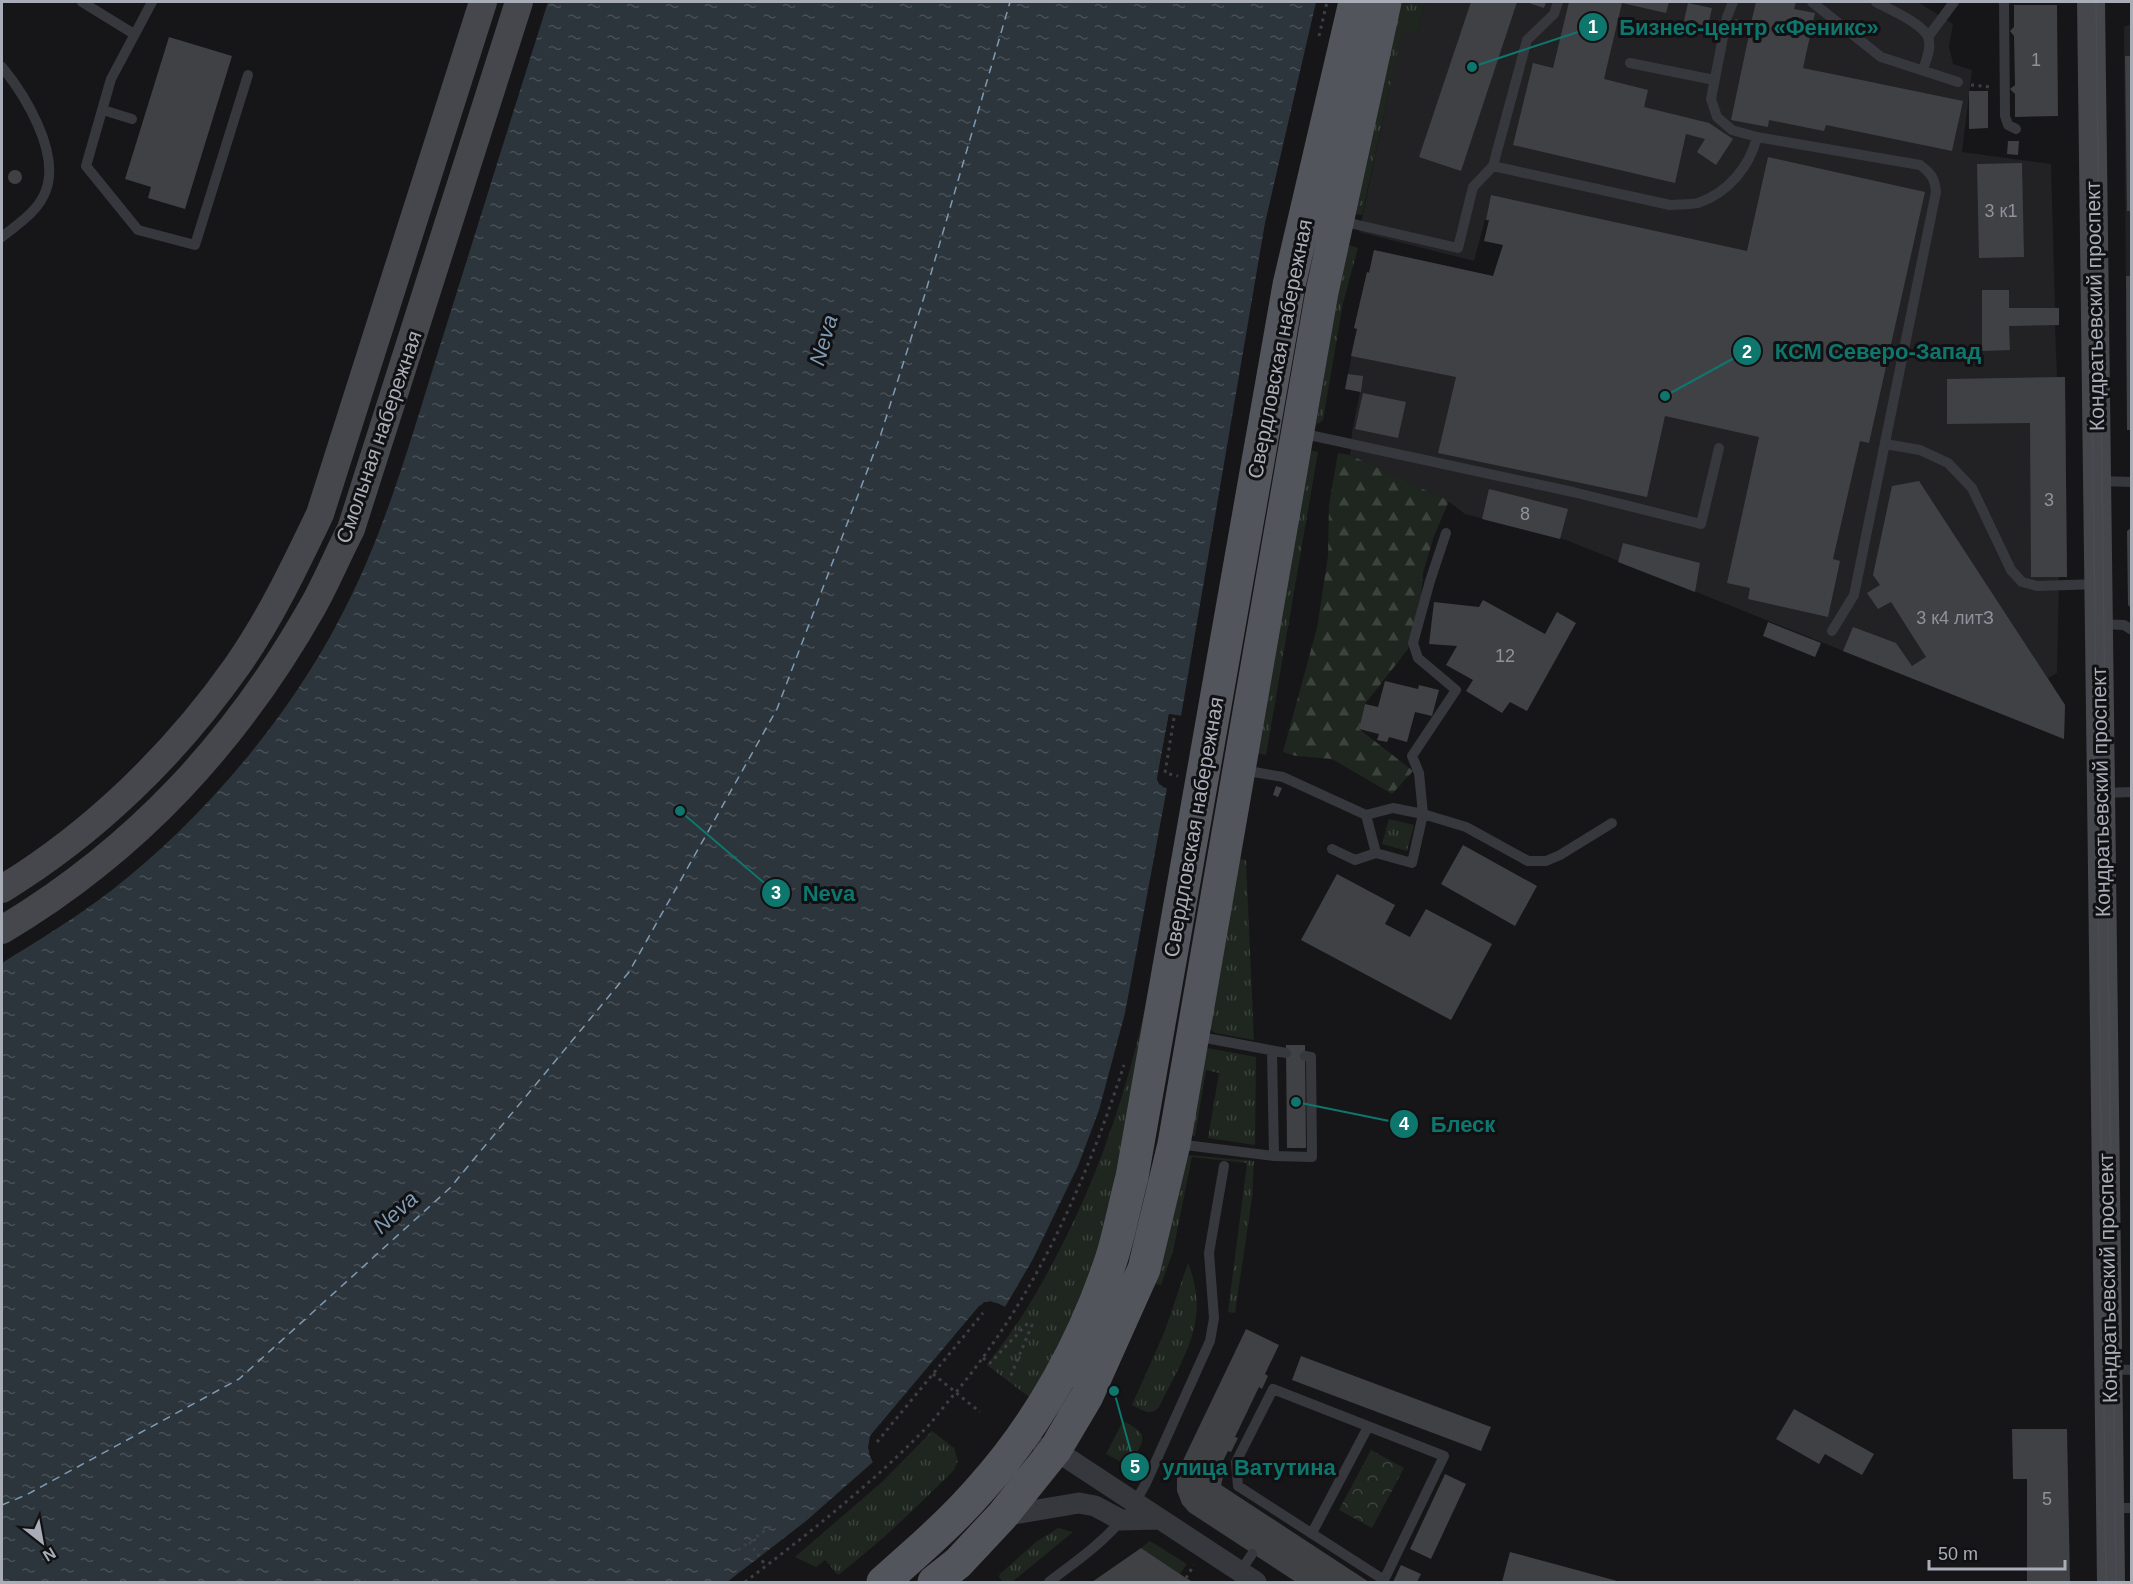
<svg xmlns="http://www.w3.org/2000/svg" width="2133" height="1584" viewBox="0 0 2133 1584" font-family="Arial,sans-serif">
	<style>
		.built { fill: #222225 }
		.grass { fill: url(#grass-tufts) }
		.forest { fill: url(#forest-firs) }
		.park { fill: url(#park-crowns) }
		.water { fill: url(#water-ripples) }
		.pier { fill: #161618 }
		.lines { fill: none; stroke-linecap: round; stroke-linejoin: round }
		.ferry { stroke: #7f9bb3; stroke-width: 1.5; stroke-dasharray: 8 6; stroke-linecap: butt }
		.building { fill: #404145 }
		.path { stroke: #3d3f44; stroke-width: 3; stroke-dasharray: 3 4.5; stroke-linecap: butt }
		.lane { stroke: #37383d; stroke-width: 10 }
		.street { stroke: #37383d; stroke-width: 21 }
		.secondary { stroke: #45474d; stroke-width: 28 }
		.primary { stroke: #53555c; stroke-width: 33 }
		.tram { stroke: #4a4c52; stroke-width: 1.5 }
		.labels { text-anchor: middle; stroke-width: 6; stroke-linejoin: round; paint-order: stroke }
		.number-label { font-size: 18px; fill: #8e929b }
		.street-label { font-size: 21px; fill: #a8adb8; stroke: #111113 }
		.water-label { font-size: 22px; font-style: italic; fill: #7f9bb3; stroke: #111113 }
		.leader { fill: none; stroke: #0f766e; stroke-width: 2 }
		.callout-dot { fill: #0f766e; stroke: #111113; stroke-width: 2 }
		.mark-label { font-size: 18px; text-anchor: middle; font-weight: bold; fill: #fff }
		.callout-label { font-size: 22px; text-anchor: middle; font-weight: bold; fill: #0f766e; stroke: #111113; stroke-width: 6; stroke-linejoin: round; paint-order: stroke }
	</style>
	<defs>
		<pattern id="grass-tufts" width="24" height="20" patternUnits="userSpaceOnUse" patternTransform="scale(1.5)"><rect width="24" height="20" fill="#1e261f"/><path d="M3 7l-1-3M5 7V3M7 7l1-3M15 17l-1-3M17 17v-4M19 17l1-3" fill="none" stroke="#3c433d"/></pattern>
		<pattern id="forest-firs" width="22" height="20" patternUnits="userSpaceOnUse" patternTransform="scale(1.5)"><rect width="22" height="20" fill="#1e261f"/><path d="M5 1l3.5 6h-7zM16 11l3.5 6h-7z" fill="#3c433d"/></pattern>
		<pattern id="park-crowns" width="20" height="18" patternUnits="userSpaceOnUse" patternTransform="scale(1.5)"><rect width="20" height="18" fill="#1e261f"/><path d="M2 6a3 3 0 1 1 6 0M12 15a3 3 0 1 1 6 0" fill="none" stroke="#3c433d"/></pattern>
		<pattern id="water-ripples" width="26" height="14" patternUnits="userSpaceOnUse" patternTransform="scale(1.5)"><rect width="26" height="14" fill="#2c353c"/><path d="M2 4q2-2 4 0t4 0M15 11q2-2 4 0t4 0" fill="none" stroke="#485056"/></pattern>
	</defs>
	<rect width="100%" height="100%" fill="#161618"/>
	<path class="built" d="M 1425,2 L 1918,2 L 1953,24 L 1949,46 L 1953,64 L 1972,70 L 1962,152 L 2051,164 L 2055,307 L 2059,308 L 2059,325 L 2055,326 L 2057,377 L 2065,377 L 2067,577 L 2059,577 L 2057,673 L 2048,678 L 2065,705 L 2064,739 L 1566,540 L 1465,514 L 1448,501 L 1350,455 L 1352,432 L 1360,392 L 1345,389 L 1357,329 L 1354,328 L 1367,272 L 1369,272 L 1374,250 L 1493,276 L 1503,245 L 1484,241 L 1489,221 L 1485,220 L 1474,261 L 1359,232 L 1402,30 L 1417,32 Z
		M 2131,24 L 2131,430 L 2127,430 L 2124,27 Z"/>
	<path class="grass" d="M 1401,2 L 1425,2 L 1417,32 L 1402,31 L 1362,215 L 1356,214 Z
		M 1346,244 L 1358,248 L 1343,303 L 1323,420 L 1316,425 Z
		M 1309,450 L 1318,452 L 1266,755 L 1257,753 Z
		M 1389,819 L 1414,825 L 1407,851 L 1382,844 Z
		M 1235,858 L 1246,860 L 1254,1040 L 1215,1033 L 1208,1027 Z
		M 1146,1003 L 1106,1243 L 1033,1400 L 987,1365 C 999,1349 1011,1333 1022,1316 C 1082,1221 1123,1113 1146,1003 Z
		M 1202,1047 L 1256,1057 L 1255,1145 L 1208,1138 L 1219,1073 L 1206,1070 L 1195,1136 L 1187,1135 Z
		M 1188,1155 L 1254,1161 L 1252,1198 L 1235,1313 L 1228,1312 L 1247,1163 L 1192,1157 L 1173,1251 L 1161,1285 L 1155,1284 Z
		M 1188,1263 C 1211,1321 1184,1356 1159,1407 C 1151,1417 1142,1410 1132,1405 L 1164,1333 Z
		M 1123,1421 C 1153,1435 1142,1442 1129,1466 L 1106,1454 Z
		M 932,1431 L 954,1448 L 958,1461 L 954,1470 C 917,1507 880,1543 838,1575 L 825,1560 L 816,1567 L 795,1557 L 882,1482 Z
		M 1058,1528 L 1073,1532 L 1012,1582 L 1003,1582 L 999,1577 L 1000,1574 L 1036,1542 Z
		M 1150,1541 L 1187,1564 L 1180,1574 L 1141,1548 Z"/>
	<path class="forest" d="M 1338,453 L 1350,455 L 1449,501 L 1434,536 L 1423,573 L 1421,598 L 1408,649 L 1365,704 L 1359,729 L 1413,771 L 1392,794 L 1332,759 L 1296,756 L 1283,752 L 1317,628 L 1328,556 L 1329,505 Z"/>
	<path class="park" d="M 1371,1450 L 1404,1468 L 1372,1528 L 1339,1510 Z"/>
	<path class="water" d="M 548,2 L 1316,2 L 1265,223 L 1181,716 L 1169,714 L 1157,779 L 1163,787 L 1167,788 L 1125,1013 L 1099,1110 L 1078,1166 L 1033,1259 L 1005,1307 L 997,1303 L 984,1302 L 870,1436 L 869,1454 L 873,1462 L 806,1521 L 727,1582 L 2,1582 L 2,963 C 39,940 77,917 112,890 C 201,821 287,720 339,620 C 384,536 410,442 438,352 C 475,235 511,118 548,2 Z"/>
	<path class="pier" d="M 1169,714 L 1181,716 L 1181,719 L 1172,717 L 1166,747 L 1160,778 L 1164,784 L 1168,785 L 1167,788 L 1159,784 L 1157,779 Z
		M 990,1301 L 1005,1307 L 1003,1309 L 990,1304 L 981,1309 L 873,1438 L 871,1448 L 876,1460 L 873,1462 L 868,1448 L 870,1436 L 979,1306 Z"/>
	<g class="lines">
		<path class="ferry" d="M 2,1505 L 26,1495 L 239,1379 L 450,1188 L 629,972 L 777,709 L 880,437 L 925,294 L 1010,2"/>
	</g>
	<path class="building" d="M 1471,2 L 1517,2 L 1461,171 L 1419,157 Z
		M 1526,2 L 1546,2 L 1544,8 Z
		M 1569,2 L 1669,2 L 1666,13 L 1622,3 L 1604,79 L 1648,90 L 1644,107 L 1709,123 L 1733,139 L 1716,165 L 1697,152 L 1705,139 L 1686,134 L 1675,183 L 1513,145 L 1533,63 L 1553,68 Z
		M 1756,2 L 1796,2 L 1794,9 L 1815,13 L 1803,68 L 1963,101 L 1952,151 L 1826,125 L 1824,131 L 1769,120 L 1768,127 L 1731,120 L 1750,30 L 1733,26 L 1735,19 L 1751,23 Z
		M 1688,3 L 1712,8 L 1708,26 L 1684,21 Z
		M 2014,5 L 2057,5 L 2058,116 L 2015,117 L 2015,94 L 2010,89 L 2015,85 L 2014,36 L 2010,31 L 2014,27 Z
		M 169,37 L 232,56 L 185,209 L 148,198 L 151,187 L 125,179 Z
		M 2125,56 L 2132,56 L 2132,211 L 2127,211 Z
		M 1969,91 L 1988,91 L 1988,128 L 1969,129 Z
		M 2008,141 L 2019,141 L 2018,155 L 2007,154 Z
		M 1768,157 L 1925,192 L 1869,443 L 1860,441 L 1833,559 L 1840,561 L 1828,617 L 1748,599 L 1750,588 L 1727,583 L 1759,437 L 1665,416 L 1647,497 L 1438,453 L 1456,377 L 1351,356 L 1357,329 L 1354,328 L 1367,272 L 1369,273 L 1374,250 L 1493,276 L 1503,245 L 1484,241 L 1489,220 L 1486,220 L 1491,195 L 1747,251 Z
		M 2022,163 L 2024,257 L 1979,258 L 1977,164 Z
		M8 177a7 7 0 1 1 14 0a7 7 0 1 1-14 0Z
		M 2126,276 L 2132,276 L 2132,430 L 2127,430 Z
		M 1982,290 L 2009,290 L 2009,308 L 2059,308 L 2059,325 L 2009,326 L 2010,350 L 1982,351 Z
		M 1348,374 L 1363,376 L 1361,392 L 1345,389 Z
		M 2065,377 L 2067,577 L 2031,577 L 2030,423 L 1947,424 L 1947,379 Z
		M 1363,393 L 1406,402 L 1398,438 L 1355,429 Z
		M 1919,481 L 2065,705 L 2064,739 L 1843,651 L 1853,627 L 1896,643 L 1912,666 L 1926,657 L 1891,602 L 1878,609 L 1867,593 L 1880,585 L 1873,575 L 1892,486 Z
		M 1489,489 L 1568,509 L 1560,539 L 1482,519 Z
		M 2132,527 L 2132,609 L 2128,605 L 2127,531 Z
		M 1623,543 L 1700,563 L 1695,592 L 1618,562 Z
		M 1483,600 L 1545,634 L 1557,612 L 1576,623 L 1527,711 L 1510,702 L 1502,713 L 1466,691 L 1473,680 L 1446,665 L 1457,646 L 1429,644 L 1434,602 L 1479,607 Z
		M 1768,622 L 1821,643 L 1815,657 L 1763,636 Z
		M 1385,681 L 1418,689 L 1419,685 L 1439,690 L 1432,716 L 1415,712 L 1407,742 L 1389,737 L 1387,742 L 1377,740 L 1379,734 L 1359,729 L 1365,704 L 1378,707 Z
		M 1276,786 L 1282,788 L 1278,797 L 1273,795 Z
		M 1463,845 L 1537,886 L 1515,926 L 1441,884 Z
		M 1337,874 L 1395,905 L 1385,924 L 1410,937 L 1426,909 L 1492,944 L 1451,1020 L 1301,940 Z
		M 1286,1045 L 1305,1045 L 1306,1148 L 1287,1148 Z
		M 1246,1329 L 1279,1345 L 1265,1374 L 1268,1376 L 1262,1389 L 1259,1387 L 1235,1437 L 1238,1438 L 1231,1452 L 1228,1451 L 1218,1471 L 1223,1477 L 1221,1485 L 1369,1582 L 1296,1582 L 1189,1512 L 1182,1504 L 1177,1491 L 1177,1473 Z
		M 1301,1356 L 1491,1427 L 1481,1451 L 1292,1380 Z
		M 1794,1409 L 1874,1454 L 1862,1475 L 1825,1454 L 1819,1464 L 1776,1439 Z
		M 2012,1429 L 2067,1429 L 2070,1582 L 2027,1582 L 2027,1479 L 2013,1479 Z
		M 1445,1474 L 1466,1484 L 1431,1559 L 1410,1549 Z
		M 1141,1548 L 1186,1578 L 1193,1582 L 1092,1582 Z
		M 1510,1552 L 1621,1582 L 1502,1582 Z
		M 1401,1565 L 1421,1574 L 1417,1582 L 1393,1582 Z"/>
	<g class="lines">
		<path class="path" d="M 1319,36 L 1327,2
			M 1971,85 L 1991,87
			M 1174,718 L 1165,773 L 1178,776
			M 983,1358 L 990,1363 L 1028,1323 L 1032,1325 L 1009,1380
			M 933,1374 L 980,1412
			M 877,1442 L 983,1313
			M 749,1542 L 766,1566
			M 738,1550 L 774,1524
			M 1186,1578 L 1194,1565
			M 745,1582 C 808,1534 873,1483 928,1426 C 938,1415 947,1402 957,1391 C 1036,1295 1086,1182 1124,1065"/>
		<path class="lane" d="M 82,2 L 134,34
			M 152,2 L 111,79 L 86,166 L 138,230 L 195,245 L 248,75
			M 1733,2 L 1727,17 L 1711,99 L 1717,117 L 1732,130 L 1757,137
			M 1812,2 L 1881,57 L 1958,82
			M 1876,2 C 1889,9 1922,23 1928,37 C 1932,47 1926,60 1923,70
			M 2004,2 L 2005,116 L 2008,125 L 2016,129
			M 1928,37 L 1954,2
			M 1630,63 L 1714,80
			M 2,67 C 25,95 60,152 46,190 C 39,211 18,224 2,237
			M 103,110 L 132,119
			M 1493,166 L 1670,205 C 1678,204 1690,205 1698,203 C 1728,193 1750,166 1757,137 L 1920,165 C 1931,173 1935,179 1936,192 L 1854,595 L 1832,631
			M 1341,221 L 1458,248 L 1473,187 L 1493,166 L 1527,40 L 1554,14 L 1558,2
			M 1300,433 L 1573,492 L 1701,524 L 1719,448
			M 1885,444 L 1920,450 L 1948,463 L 1972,488 L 2011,570 L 2022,582 L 2037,586 L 2099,584
			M 2099,481 L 2132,482
			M 1446,533 L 1430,581 L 1413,643 L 1418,658 L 1456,690 L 1412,756 L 1419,773 L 1423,814 L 1466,827 L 1528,861 L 1546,861 L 1560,855 L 1612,823
			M 2100,624 L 2124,625 L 2132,630
			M 1242,770 L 1283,777 L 1366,815 L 1376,853 L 1412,863 L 1423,814 L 1393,808 L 1366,815
			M 2102,793 L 2132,792
			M 1332,849 L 1355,860 L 1376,853
			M 1195,1036 L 1286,1053
			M 1272,1051 L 1274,1156
			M 1177,1144 L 1274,1156 L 1312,1157 L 1311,1057 L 1305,1056
			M 2111,1369 L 2132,1370
			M 1273,1389 L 1444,1456 L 1384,1580 L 1238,1486 L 1236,1462 Z
			M 1133,1506 L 1146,1483 L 1210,1341 L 1214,1318 L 1209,1253 L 1224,1166
			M 2111,1508 L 2132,1508
			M 1312,1533 L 1368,1427
			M 1240,1572 L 1252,1554
			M 1049,1582 C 1075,1562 1102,1544 1123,1518"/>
		<path class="street" d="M 1044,1448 L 1055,1450 L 1256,1582
			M 1002,1516 L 1079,1503 L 1095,1506 L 1121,1520 L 1157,1519"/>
		<path class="secondary" d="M 2091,2 L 2111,1582
			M 2,889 C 94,833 175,754 237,666 C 270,619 295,566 320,514 L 483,2
			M 2,930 C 136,850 236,742 313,606 C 327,581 338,554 351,529 L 519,2"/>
		<path class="primary" d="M 883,1582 C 917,1552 952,1522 982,1487 C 1040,1422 1085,1340 1112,1257 C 1120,1231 1125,1203 1132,1177 L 1289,285 L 1355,2
			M 934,1582 L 958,1563 L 1002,1516 L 1055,1450 L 1087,1396 L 1144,1269 L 1174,1144 L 1322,292 L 1385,2"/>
		<path class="tram" d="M 2096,2 L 2116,1582
			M 2090,199 L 2106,1582"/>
	</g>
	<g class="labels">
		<g class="number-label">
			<text x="2036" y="66">1</text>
			<text x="2001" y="217">3 к1</text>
			<text x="2049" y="506">3</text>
			<text x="1525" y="520">8</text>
			<text x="1955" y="624">3 к4 литЗ</text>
			<text x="1505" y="662">12</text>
			<text x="2047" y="1505">5</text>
		</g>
		<g class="street-label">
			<text transform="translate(2095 306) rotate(-91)" y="7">Кондратьевский проспект</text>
			<text transform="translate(1280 349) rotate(-79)" y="7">Свердловская набережная</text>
			<text transform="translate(379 437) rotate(-71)" y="7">Смольная набережная</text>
			<text transform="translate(2101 792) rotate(-91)" y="7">Кондратьевский проспект</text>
			<text transform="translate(1194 827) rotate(-80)" y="7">Свердловская набережная</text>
			<text transform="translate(2108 1278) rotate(-91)" y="7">Кондратьевский проспект</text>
		</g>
		<g class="water-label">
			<text transform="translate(823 340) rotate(-74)" y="8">Neva</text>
			<text transform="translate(395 1212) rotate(-42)" y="8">Neva</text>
		</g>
	</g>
	<path class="leader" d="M1472 67L1593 27M1665 396L1747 351M680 811L776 893M1296 1102L1404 1124M1114 1391L1135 1467"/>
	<g class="callout-dot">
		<circle cx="1472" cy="67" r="6"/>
		<circle cx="1665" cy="396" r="6"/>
		<circle cx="680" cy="811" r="6"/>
		<circle cx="1296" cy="1102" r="6"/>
		<circle cx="1114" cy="1391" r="6"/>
		<circle cx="1593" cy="27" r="15"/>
		<circle cx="1747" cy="351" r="15"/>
		<circle cx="776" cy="893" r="15"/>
		<circle cx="1404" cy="1124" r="15"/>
		<circle cx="1135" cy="1467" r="15"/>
	</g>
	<g class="mark-label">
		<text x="1593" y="33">1</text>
		<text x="1747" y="358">2</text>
		<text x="776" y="899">3</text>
		<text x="1404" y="1130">4</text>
		<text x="1135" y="1473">5</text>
	</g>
	<g class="callout-label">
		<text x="1749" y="35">Бизнес-центр «Феникс»</text>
		<text x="1878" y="359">КСМ Северо-Запад</text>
		<text x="829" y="901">Neva</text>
		<text x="1463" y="1132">Блеск</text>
		<text x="1249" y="1475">улица Ватутина</text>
	</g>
	<rect width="2133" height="1584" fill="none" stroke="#a8adb8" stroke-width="6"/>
	<g transform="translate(42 1542) rotate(149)" stroke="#111113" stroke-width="4.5" paint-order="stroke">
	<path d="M0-4.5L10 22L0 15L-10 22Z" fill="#a8adb8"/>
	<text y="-9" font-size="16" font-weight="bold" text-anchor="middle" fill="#a8adb8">N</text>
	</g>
	<path d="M1929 1560v9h136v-9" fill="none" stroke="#a8adb8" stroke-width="3"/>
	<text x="1938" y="1560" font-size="18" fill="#a8adb8" stroke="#111113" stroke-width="4.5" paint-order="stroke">50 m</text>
</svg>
